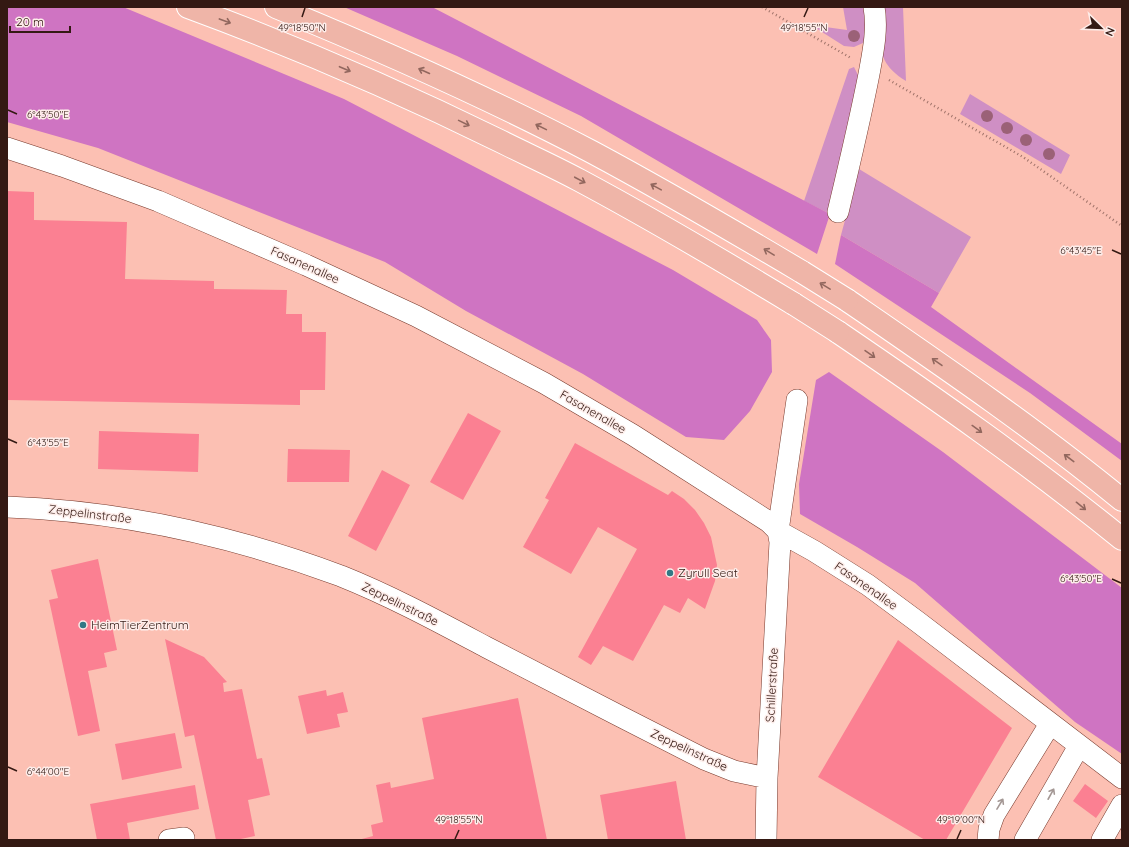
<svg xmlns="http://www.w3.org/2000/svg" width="1129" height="847" viewBox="0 0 1129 847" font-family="Quicksand,sans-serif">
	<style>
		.green { fill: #cf8fc4 }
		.forest { fill: #cf74c2 }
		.building { fill: #fb8092 }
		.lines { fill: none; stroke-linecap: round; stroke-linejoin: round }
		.minor-casing { stroke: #77392c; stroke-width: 22 }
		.highway-casing { stroke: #fff; stroke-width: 24 }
		.path { stroke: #a0736a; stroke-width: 2.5; stroke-dasharray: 1 3; stroke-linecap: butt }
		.minor { stroke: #fff; stroke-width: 21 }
		.highway { stroke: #efb5a8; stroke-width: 22 }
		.highway-bridge-casing { stroke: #fff; stroke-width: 24; stroke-linecap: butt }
		.highway-bridge { stroke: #efb5a8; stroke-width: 22 }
		.tree { fill: #9b6177 }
		.oneway { stroke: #92675e }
		.oneway2 { stroke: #a49895 }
		.ticks { fill: none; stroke: #341913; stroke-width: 1.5 }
		.poi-dot { fill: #327885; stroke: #fdedea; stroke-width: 1.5 }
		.labels { text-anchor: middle; stroke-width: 3; stroke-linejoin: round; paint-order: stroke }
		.street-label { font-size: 12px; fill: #341913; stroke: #fdedea }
		.poi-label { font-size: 12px; fill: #341913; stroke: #fdedea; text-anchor: start }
		.ticks-label { font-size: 10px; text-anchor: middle; fill: #341913; stroke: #fdedea; stroke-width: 3; stroke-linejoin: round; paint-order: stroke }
	</style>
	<rect width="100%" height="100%" fill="#fcc0b3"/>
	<path class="green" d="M 843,7 L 865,7 L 867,31 L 863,43 L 854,47 L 844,46 L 811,25 L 847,30 Z
		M 881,7 L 903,7 L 906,81 C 873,61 881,41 881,7 Z
		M 854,67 L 859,77 L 830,214 L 804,201 L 849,69 Z
		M 970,94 L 1070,155 L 1061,174 L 960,114 Z
		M 859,169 L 971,237 L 939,293 L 841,235 Z"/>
	<path class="forest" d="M 7,7 L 123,7 L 344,99 L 673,270 L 757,320 L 771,340 L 772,372 L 750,411 L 724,440 L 686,437 L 583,374 L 466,311 L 385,262 L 98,148 L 7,122 Z
		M 344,7 L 432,7 L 830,214 L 817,254 L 581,116 L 457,56 Z
		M 841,235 L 939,293 L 931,307 L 1122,444 L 1122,461 L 1030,393 L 835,264 Z
		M 829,372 L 943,452 L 1122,588 L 1122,754 L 1075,722 L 915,583 L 857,547 L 800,514 L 799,484 L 816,380 Z"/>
	<path class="building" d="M 7,191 L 34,192 L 34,220 L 127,222 L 125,279 L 214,281 L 214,289 L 287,290 L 286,314 L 302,314 L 302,332 L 326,332 L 325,390 L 300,390 L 300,405 L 7,400 Z
		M 468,413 L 501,431 L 463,500 L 430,482 Z
		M 99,431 L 199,434 L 198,472 L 98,469 Z
		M 575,443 L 668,495 L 672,491 L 684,499 L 695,510 L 704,523 L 711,537 L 717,565 L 715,581 L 705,609 L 688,598 L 680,613 L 664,605 L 633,661 L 603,646 L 591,665 L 578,657 L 637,549 L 598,527 L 571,574 L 523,547 L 549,500 L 545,498 Z
		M 288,449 L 350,450 L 349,482 L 287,482 Z
		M 382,470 L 410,485 L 376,551 L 348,536 Z
		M 98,559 L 117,650 L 104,653 L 107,667 L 88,671 L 100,731 L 78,736 L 49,600 L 58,598 L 51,570 Z
		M 165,639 L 204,657 L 227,682 L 223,683 L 224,692 L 242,689 L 257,759 L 262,758 L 270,795 L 248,800 L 255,836 L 236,840 L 216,840 L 194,735 L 185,737 Z
		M 898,640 L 1012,728 L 946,840 L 925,840 L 818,777 Z
		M 326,690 L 327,696 L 343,692 L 348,712 L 337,714 L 340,727 L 307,734 L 298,696 Z
		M 518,698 L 547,840 L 358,840 L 373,836 L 371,825 L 383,822 L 376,785 L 390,782 L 391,788 L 434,779 L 422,718 Z
		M 175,733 L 182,768 L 122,780 L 115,744 Z
		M 676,781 L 686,840 L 608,840 L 600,795 Z
		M 1085,784 L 1108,801 L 1096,818 L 1073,801 Z
		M 195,785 L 199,809 L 127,823 L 130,840 L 97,840 L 90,804 Z"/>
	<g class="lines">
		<g class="minor-casing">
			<path id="minor" d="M 7,148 L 62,166 L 158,201 L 306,265 L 416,316 L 544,383 L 633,435 L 769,522 L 778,531 L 814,551 L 868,585 L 918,622 L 1122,778
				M 838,212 C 849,166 860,120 869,74 C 873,52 878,29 874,7
				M 7,507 C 121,511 234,536 341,576 C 391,596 439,622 486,647 C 559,685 631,722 704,759 L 734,771 L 767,778
				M 169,840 L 184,838
				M 766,840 L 767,778 L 780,542 L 778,531 L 797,400
				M 988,840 L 989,829 L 994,815 L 1050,724
				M 1025,840 L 1079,746
				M 1102,840 L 1122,805"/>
		</g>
		<g class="highway-casing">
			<path id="highway" d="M 188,7 C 294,46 398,91 500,141 C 526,154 553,166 579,180 C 652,219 723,261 794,304
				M 276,7 C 383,51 489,98 592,152 C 663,190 733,231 802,272
				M 847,300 C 940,364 1034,428 1122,500
				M 838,332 C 935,398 1031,465 1122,539"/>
		</g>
		<path class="path" d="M 762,7 L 851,58
			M 889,80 L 1023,157 L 1122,226"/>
		<use href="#minor" class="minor"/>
		<use href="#highway" class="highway"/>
		<g class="highway-bridge-casing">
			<path id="highway-bridge" d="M 802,272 L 847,300
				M 794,304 L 838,332"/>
		</g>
		<use href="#highway-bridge" class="highway-bridge"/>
	</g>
	<g class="tree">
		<circle cx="854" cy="36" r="6"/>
		<circle cx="987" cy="116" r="6"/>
		<circle cx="1007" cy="128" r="6"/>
		<circle cx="1026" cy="140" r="6"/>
		<circle cx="1049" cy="154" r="6"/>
	</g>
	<defs><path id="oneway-shaft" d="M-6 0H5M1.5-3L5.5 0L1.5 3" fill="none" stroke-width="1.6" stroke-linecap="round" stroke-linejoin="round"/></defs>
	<g class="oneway">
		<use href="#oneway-shaft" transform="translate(225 21) rotate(20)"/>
		<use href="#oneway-shaft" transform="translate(345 69) rotate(23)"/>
		<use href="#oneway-shaft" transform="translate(424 71) rotate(-156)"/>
		<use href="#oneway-shaft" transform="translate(464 123) rotate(26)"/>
		<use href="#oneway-shaft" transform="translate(541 127) rotate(-154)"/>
		<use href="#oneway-shaft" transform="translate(580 180) rotate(28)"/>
		<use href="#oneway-shaft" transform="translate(656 187) rotate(-151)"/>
		<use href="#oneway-shaft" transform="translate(769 252) rotate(-149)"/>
		<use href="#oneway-shaft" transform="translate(825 286) rotate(-149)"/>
		<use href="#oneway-shaft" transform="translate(870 354) rotate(35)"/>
		<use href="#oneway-shaft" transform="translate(937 362) rotate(-145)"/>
		<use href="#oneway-shaft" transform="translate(977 429) rotate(36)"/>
		<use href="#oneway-shaft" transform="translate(1069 458) rotate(-143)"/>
		<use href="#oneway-shaft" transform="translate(1081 506) rotate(39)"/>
	</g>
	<g class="oneway2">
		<use href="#oneway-shaft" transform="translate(1051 794) rotate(-61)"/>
		<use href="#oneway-shaft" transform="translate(1000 804) rotate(-59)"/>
	</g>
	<path class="ticks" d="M 302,17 L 305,8M 804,17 L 808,8M 8,110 L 17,114M 1112,250 L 1121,254M 8,439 L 17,443M 1112,579 L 1121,583M 8,767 L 17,771M 455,839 L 459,830M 957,839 L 961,830"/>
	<g class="poi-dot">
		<circle cx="670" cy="573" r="4"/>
		<circle cx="83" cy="625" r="4"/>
	</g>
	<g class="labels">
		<g class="street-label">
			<text transform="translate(305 265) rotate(24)" y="4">Fasanenallee</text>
			<text transform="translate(593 412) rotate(30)" y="4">Fasanenallee</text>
			<text transform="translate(90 514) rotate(7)" y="4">Zeppelinstraße</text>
			<text transform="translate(866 586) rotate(35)" y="4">Fasanenallee</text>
			<text transform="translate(400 604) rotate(26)" y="4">Zeppelinstraße</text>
			<text transform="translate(772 685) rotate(-87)" y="4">Schillerstraße</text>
			<text transform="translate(689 750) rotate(25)" y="4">Zeppelinstraße</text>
		</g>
		<g class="poi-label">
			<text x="678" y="577">Zyrull Seat</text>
			<text x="91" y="629">HeimTierZentrum</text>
		</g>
	</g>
	<g class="ticks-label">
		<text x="302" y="31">49°18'50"N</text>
		<text x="804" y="31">49°18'55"N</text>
		<text x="48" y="118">6°43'50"E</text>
		<text x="1081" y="254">6°43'45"E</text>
		<text x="48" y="446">6°43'55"E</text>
		<text x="1081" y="582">6°43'50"E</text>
		<text x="48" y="775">6°44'00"E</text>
		<text x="459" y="823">49°18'55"N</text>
		<text x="961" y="823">49°19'00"N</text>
	</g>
	<rect width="1129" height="847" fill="none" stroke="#341913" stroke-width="16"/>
	<g transform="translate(1101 28) rotate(113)" stroke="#fdedea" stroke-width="3" paint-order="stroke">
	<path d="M0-3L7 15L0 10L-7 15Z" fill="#341913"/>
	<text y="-6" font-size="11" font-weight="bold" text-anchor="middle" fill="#341913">N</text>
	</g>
	<path d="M10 26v6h60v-6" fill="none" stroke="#341913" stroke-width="2"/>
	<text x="16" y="26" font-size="12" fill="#341913" stroke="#fdedea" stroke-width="3" paint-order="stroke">20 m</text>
</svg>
